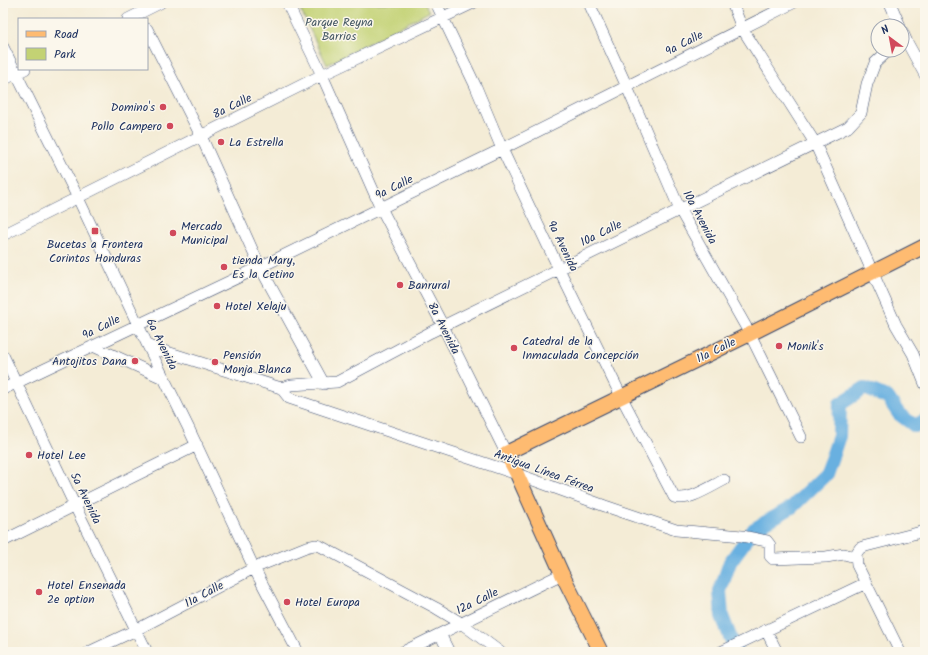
<svg xmlns="http://www.w3.org/2000/svg" width="928" height="655" viewBox="0 0 928 655" font-family="Kalam,sans-serif">
	<style>
		.green { fill: #c3d274; stroke: #6f8069 }
		.lines { fill: none; stroke-linecap: round; stroke-linejoin: round }
		.river { stroke: #69b0e0; stroke-width: 14 }
		.minor-casing { stroke: #3c4b70; stroke-width: 12 }
		.major-casing { stroke: #3c4b70; stroke-width: 16 }
		.minor { stroke: #fff; stroke-width: 11 }
		.major { stroke: #febb71; stroke-width: 14 }
		.poi-dot { fill: #d1495b; stroke: #fbf7ec; stroke-width: 1.5 }
		.labels { text-anchor: middle; stroke-width: 3; stroke-linejoin: round; paint-order: stroke }
		.park-label { font-size: 12px; fill: #455864; stroke: #fbf7ec }
		.street-label { font-size: 12px; fill: #1b2f5e; stroke: #fbf7ec }
		.poi-label { font-size: 12px; fill: #1b2f5e; stroke: #fbf7ec; text-anchor: start }
	</style>
	<rect width="100%" height="100%" fill="#fbf7ec"/>
	<filter id="ink" filterUnits="userSpaceOnUse"><feTurbulence type="fractalNoise" baseFrequency=".025" numOctaves="2"/><feDisplacementMap in="SourceGraphic" scale="8" xChannelSelector="R" yChannelSelector="G"/><feConvolveMatrix kernelMatrix="1 2 1 2 8 2 1 2 1" color-interpolation-filters="sRGB"/></filter>
	<filter id="wash" filterUnits="userSpaceOnUse"><feTurbulence type="fractalNoise" baseFrequency=".012" numOctaves="4" result="noise"/><feDisplacementMap in="SourceGraphic" scale="16" xChannelSelector="R" yChannelSelector="G"/><feGaussianBlur stdDeviation="0.9" result="paint"/><feColorMatrix in="noise" values="0 0 0 0 0 0 0 0 0 0 0 0 0 0 0 0 0 1.4 0 .05"/><feComposite in="paint" operator="in"/></filter>
	<g filter="url(#wash)">
		<rect width="100%" height="100%" fill="#f4ecd6"/>
		<path class="green" d="M 297,3 L 425,3 L 429,12 L 327,65 Z"/>
		<g class="lines">
			<path class="river" d="M 736,652 L 722,616 L 720,591 L 730,562 L 754,529 L 792,507 L 826,474 L 839,436 L 840,404 L 865,388 L 888,398 L 899,414 L 915,426 L 925,420"/>
		</g>
	</g>
	<g filter="url(#ink)">
		<g class="lines">
			<g class="minor-casing">
				<path id="minor" d="M 287,3 L 322,75 L 381,208 L 443,326 L 506,453
					M 436,3 L 476,87 L 502,149 L 559,269 L 621,396 L 674,497 C 688,502 710,487 724,480
					M 589,3 L 627,87 L 680,210 L 750,334 L 801,437
					M 732,3 L 742,28 L 815,143 L 896,325 L 913,354 L 925,384
					M 890,3 L 900,26
					M 128,19 L 160,3
					M 147,29 L 201,136 L 260,267 L 324,384
					M 902,31 L 907,42 L 925,75
					M 3,47 L 78,198 L 148,346 L 188,427 L 254,568 L 298,652
					M 3,80 L 25,69
					M 3,235 L 322,75 L 473,3
					M 93,346 L 165,379
					M 148,346 L 281,388 L 289,398 L 517,474 L 605,506 L 676,530 L 742,536 L 767,541 L 770,545 L 770,556 L 773,559 L 826,557 L 844,554 L 855,557
					M 3,355 L 75,506 L 147,652
					M 281,388 L 291,385 L 337,382 L 431,332 L 848,127 L 861,113 L 867,84 L 875,63 L 889,50
					M 3,389 L 260,267 L 502,149 L 793,3
					M 3,541 L 197,445
					M 766,630 L 777,652
					M 440,634 L 449,652
					M 89,652 L 136,630 L 254,568 L 306,547 L 315,545 L 320,546 L 436,608 L 461,623 L 500,652
					M 403,652 L 562,574
					M 721,652 L 866,583
					M 900,652 L 857,565 L 856,554 L 860,548 L 866,546 L 925,531"/>
			</g>
			<g class="major-casing">
				<path id="major" d="M 601,652 L 562,574 L 517,474 L 506,453 L 750,334 L 925,246"/>
			</g>
			<use href="#minor" class="minor"/>
			<use href="#major" class="major"/>
		</g>
	</g>
	<g class="poi-dot">
		<circle cx="163" cy="107" r="4"/>
		<circle cx="170" cy="126" r="4"/>
		<circle cx="221" cy="142" r="4"/>
		<rect x="91" y="227" width="8" height="8" rx="2"/>
		<circle cx="173" cy="233" r="4"/>
		<circle cx="224" cy="267" r="4"/>
		<circle cx="400" cy="285" r="4"/>
		<circle cx="217" cy="306" r="4"/>
		<circle cx="779" cy="346" r="4"/>
		<circle cx="514" cy="348" r="4"/>
		<circle cx="135" cy="361" r="4"/>
		<circle cx="215" cy="362" r="4"/>
		<circle cx="29" cy="455" r="4"/>
		<circle cx="39" cy="592" r="4"/>
		<circle cx="287" cy="602" r="4"/>
	</g>
	<g class="labels">
		<g class="park-label">
			<text x="339" y="26">Parque Reyna<tspan x="339" dy="14">Barrios</tspan></text>
		</g>
		<g class="street-label">
			<text transform="translate(684 43) rotate(-27)" y="4">9a Calle</text>
			<text transform="translate(232 106) rotate(-26)" y="4">8a Calle</text>
			<text transform="translate(394 187) rotate(-26)" y="4">9a Calle</text>
			<text transform="translate(700 217) rotate(62)" y="4">10a Avenida</text>
			<text transform="translate(601 233) rotate(-26)" y="4">10a Calle</text>
			<text transform="translate(563 246) rotate(64)" y="4">9a Avenida</text>
			<text transform="translate(101 327) rotate(-26)" y="4">9a Calle</text>
			<text transform="translate(444 328) rotate(63)" y="4">8a Avenida</text>
			<text transform="translate(162 344) rotate(64)" y="4">6a Avenida</text>
			<text transform="translate(716 350) rotate(-26)" y="4">11a Calle</text>
			<text transform="translate(544 471) rotate(20)" y="4">Antigua Línea Férrea</text>
			<text transform="translate(86 498) rotate(64)" y="4">5a Avenida</text>
			<text transform="translate(204 594) rotate(-28)" y="4">11a Calle</text>
			<text transform="translate(477 601) rotate(-26)" y="4">12a Calle</text>
		</g>
		<g class="poi-label">
			<text x="155" y="111" text-anchor="end">Domino's</text>
			<text x="162" y="130" text-anchor="end">Pollo Campero</text>
			<text x="229" y="146">La Estrella</text>
			<text x="181" y="230">Mercado<tspan x="181" dy="14">Municipal</tspan></text>
			<text x="95" y="248" text-anchor="middle">Bucetas a Frontera<tspan x="95" dy="14">Corintos Honduras</tspan></text>
			<text x="232" y="264">tienda Mary,<tspan x="232" dy="14">Es la Cetino</tspan></text>
			<text x="408" y="289">Banrural</text>
			<text x="225" y="310">Hotel Xelaju</text>
			<text x="522" y="345">Catedral de la<tspan x="522" dy="14">Inmaculada Concepción</tspan></text>
			<text x="787" y="350">Monik's</text>
			<text x="223" y="359">Pensión<tspan x="223" dy="14">Monja Blanca</tspan></text>
			<text x="127" y="365" text-anchor="end">Antojitos Dana</text>
			<text x="37" y="459">Hotel Lee</text>
			<text x="47" y="589">Hotel Ensenada<tspan x="47" dy="14">2e option</tspan></text>
			<text x="295" y="606">Hotel Europa</text>
		</g>
	</g>
	<rect width="928" height="655" fill="none" stroke="#fbf7ec" stroke-width="16"/>
	<rect x="18" y="18" width="130" height="52" fill="#fbf7ec" stroke="#a1a7b3"/>
	<rect x="26" y="31" width="20" height="6" fill="#febb71" stroke="#a1a7b3"/>
	<text x="54" y="38" font-size="12" fill="#1b2f5e">Road</text>
	<rect x="26" y="48" width="20" height="12" fill="#c3d274" stroke="#a1a7b3"/>
	<text x="54" y="58" font-size="12" fill="#1b2f5e">Park</text>
	<g transform="translate(890 38) rotate(328)"><circle r="19" fill="#fbf7ec" stroke="#a1a7b3"/>
	<path d="M0-3L7 15L0 10L-7 15Z" fill="#d1495b"/>
	<text y="-6" font-size="11" font-weight="bold" text-anchor="middle" fill="#1b2f5e">N</text>
	</g>
</svg>
